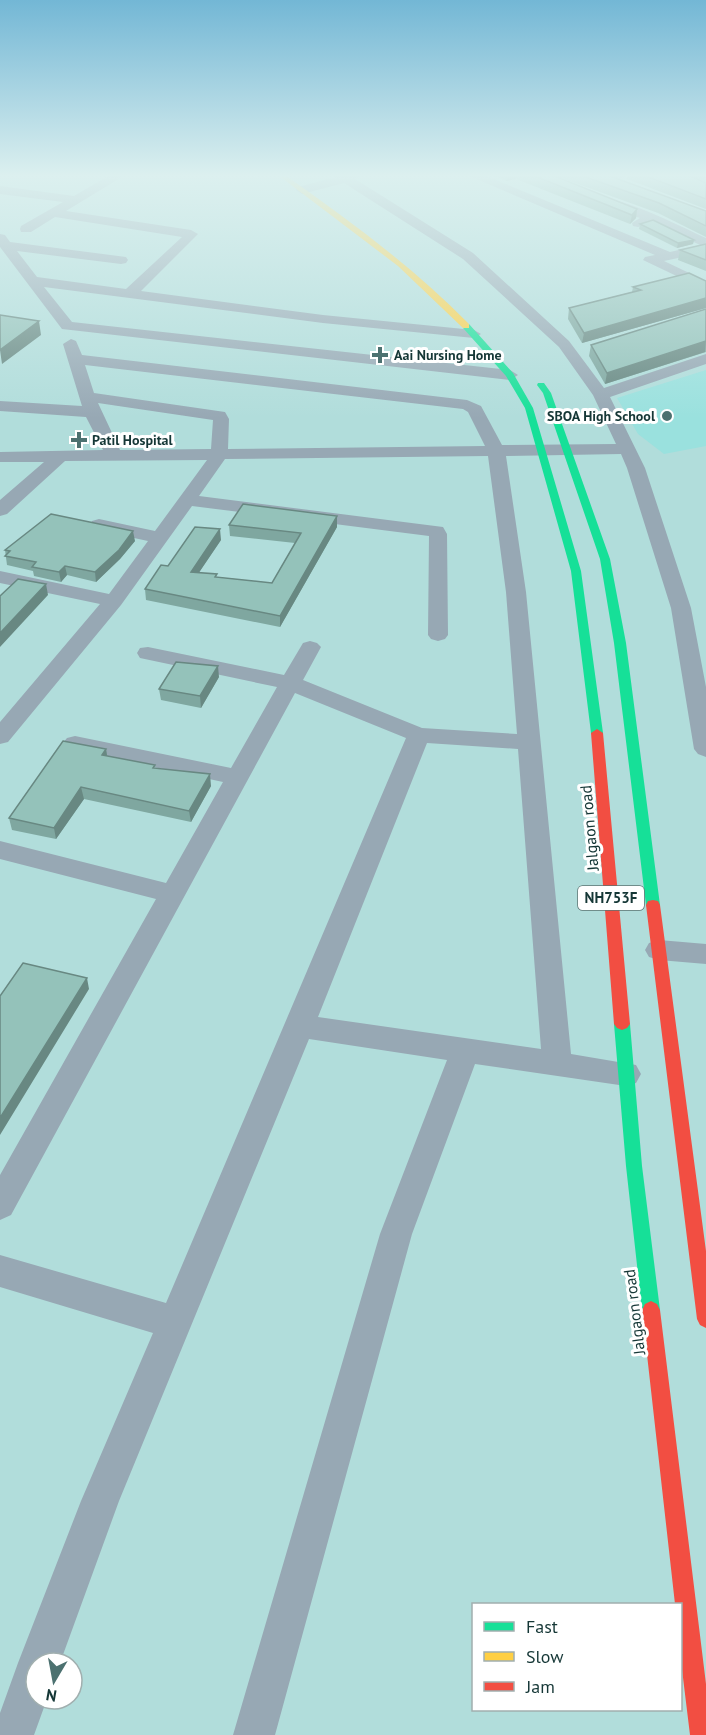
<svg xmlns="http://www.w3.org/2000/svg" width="706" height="1735" viewBox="0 0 706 1735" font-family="'PT Sans',sans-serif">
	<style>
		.built { fill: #9ae1de }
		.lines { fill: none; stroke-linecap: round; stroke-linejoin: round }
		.street { fill: #97a8b4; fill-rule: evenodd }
		.fast { fill: #16e098; fill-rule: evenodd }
		.slow { fill: #ffcf43; fill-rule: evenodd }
		.jam { fill: #f24e42; fill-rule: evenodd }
		.wall { fill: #7fa7a0 }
		.shaded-wall { fill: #688882 }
		.building { fill: #94c2ba; stroke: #688882; stroke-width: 1.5 }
		.poi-dot { fill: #4c7170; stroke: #fff; stroke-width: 2 }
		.labels { text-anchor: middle; stroke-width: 6; stroke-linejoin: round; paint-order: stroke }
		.far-poi-label { font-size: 14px; font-weight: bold; fill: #153736; stroke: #fff; text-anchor: start }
		.shield { fill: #fff; stroke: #5b7372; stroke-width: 1.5 }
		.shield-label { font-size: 15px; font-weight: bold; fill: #153736 }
		.street-label { font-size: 16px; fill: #153736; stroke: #fff }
	</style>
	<rect width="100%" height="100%" fill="#b1dddb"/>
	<path class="built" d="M 706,370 L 706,446 L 664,454 L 638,434 L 617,398 Z"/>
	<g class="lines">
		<path class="street" d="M 110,175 L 125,175 L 66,211 L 191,230 L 198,234 L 141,291 L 323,315 L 474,330 L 481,334 L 474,338 L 323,323 L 44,287 L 72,322 L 510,370 L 518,375 L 510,380 L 62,329 L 0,247 L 0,234 L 5,235 L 10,242 L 126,257 L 128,260 L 126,263 L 121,264 L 17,251 L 37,277 L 126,289 L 182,237 L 55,217 L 31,232 L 21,232 L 20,229 L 21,226 L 63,202 L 0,194 L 0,186 L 74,196 Z
			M 334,175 L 364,175 L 355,179 L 473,253 L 569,341 L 604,388 L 706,354 L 706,364 L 610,397 L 645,468 L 691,608 L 706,687 L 706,757 L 698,754 L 694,749 L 671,608 L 627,468 L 621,454 L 506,456 L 526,592 L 571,1054 L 636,1065 L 641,1074 L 636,1083 L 626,1086 L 475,1064 L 412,1234 L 275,1735 L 233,1735 L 380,1234 L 447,1060 L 309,1039 L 119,1501 L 60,1663 L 36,1663 L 36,1699 L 47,1699 L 34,1735 L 0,1735 L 0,1713 L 18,1663 L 81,1501 L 153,1333 L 0,1287 L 0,1255 L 166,1303 L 406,738 L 295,693 L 11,1215 L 0,1220 L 0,1175 L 156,899 L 0,859 L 0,841 L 166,883 L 223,782 L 75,750 L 67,748 L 63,743 L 67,738 L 75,736 L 231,768 L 277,687 L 140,658 L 137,653 L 140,648 L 148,647 L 284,675 L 303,643 L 310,641 L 317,643 L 321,647 L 303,680 L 422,728 L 517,734 L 506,592 L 488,456 L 225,459 L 199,496 L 443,527 L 447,534 L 448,635 L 445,639 L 438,641 L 431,639 L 428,635 L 429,536 L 192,506 L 121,605 L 8,742 L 0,744 L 0,722 L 100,604 L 0,583 L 0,571 L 109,594 L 148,541 L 92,529 L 90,525 L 92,521 L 99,519 L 155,531 L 207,460 L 65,461 L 7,514 L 0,516 L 0,500 L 44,462 L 0,462 L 0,452 L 103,450 L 86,417 L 0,411 L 0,401 L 82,406 L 63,344 L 71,339 L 76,341 L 82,355 L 467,400 L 481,406 L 502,445 L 616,444 L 593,395 L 559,347 L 463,259 L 344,183 L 302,194 L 296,190 L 298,187 L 336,177 ZM 85,365 L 463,409 L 468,412 L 485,446 L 228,449 L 229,419 L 225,412 L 94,393 ZM 98,403 L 213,420 L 211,449 L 120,450 ZM 427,743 L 518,749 L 541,1049 L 318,1017 Z
			M 467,175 L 484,175 L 670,252 L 700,245 L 652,222 L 638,227 L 633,226 L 632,223 L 640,218 L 601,205 L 599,202 L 601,199 C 620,195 686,229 706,238 L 706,252 L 664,261 L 706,281 L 706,290 L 643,260 L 645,257 L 655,255 Z
			M 609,175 L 629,175 L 621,179 L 641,189 L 635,193 L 605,182 L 603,179 Z
			M 659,940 L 706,944 L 706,964 L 659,960 L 649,957 L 645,950 L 649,943 Z"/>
		<path class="fast" d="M 463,324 L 469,324 L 513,373 L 533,408 L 581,571 L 603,733 L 601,736 L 593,736 L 591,733 L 571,571 L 525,408 L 506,376 L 463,328 Z
			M 538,383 L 544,383 L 551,393 L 610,559 L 626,643 L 660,905 L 658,909 L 648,909 L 646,905 L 614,643 L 600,559 L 543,393 L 537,385 Z
			M 622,1018 L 627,1020 L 630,1024 L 642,1166 L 660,1310 L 657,1316 L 651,1319 L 645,1316 L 642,1310 L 626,1166 L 614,1024 L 617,1020 Z"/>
		<path class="slow" d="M 278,175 L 285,175 C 350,221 413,267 469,324 L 469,328 L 463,328 L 398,266 Z"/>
		<path class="jam" d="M 597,729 L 603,733 L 630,1024 L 627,1028 L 622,1030 L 617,1028 L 614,1024 L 591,733 Z
			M 653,900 L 658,901 L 660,905 L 706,1251 L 706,1328 L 700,1325 L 697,1319 L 646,905 L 648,901 Z
			M 651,1301 L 657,1304 L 660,1310 L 706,1684 L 706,1735 L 690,1735 L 680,1653 L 680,1604 L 675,1604 L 642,1310 L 645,1304 Z"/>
	</g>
	<path class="wall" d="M 493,175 L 552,175 L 637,209 L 636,218 L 630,224 L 516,179 L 506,181 Z
		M 553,175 L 607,175 L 706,211 L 706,237 L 658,213 Z
		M 627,175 L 688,175 L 706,183 L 706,209 L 627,179 Z
		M 689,175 L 706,175 L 706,182 Z
		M 640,224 L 694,240 L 693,244 L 677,248 L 639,229 Z
		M 706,244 L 706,271 L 678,260 L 680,250 Z
		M 706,281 L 706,308 L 582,343 L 568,319 L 569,308 L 632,292 L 633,287 Z
		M 706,309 L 706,352 L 605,384 L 589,356 L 591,345 Z
		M 337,516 L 337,527 L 280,627 L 146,600 L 145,589 L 168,566 L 221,540 L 199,572 L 217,577 L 272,583 L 295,543 L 230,536 L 229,525 Z
		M 135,541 L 120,559 L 96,582 L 67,575 L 61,582 L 34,576 L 33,571 L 7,565 L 5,550 Z
		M 219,677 L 201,708 L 161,700 L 159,689 Z
		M 106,749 L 107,756 L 155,769 L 211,786 L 191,822 L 84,799 L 56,839 L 12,830 L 9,818 Z"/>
	<path class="shaded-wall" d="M 507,175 L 516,175 L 516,179 L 506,181 Z
		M 637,209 L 636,218 L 630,224 L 632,215 Z
		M 694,240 L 693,244 L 677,248 L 678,243 Z
		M 706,298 L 706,308 L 582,343 L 584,333 Z
		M 39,321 L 41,335 L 2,364 L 0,350 Z
		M 706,341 L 705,352 L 605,384 L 607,373 Z
		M 337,516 L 337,527 L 280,627 L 280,616 Z
		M 220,529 L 221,540 L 192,583 L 191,572 Z
		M 133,531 L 135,541 L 120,559 L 96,582 L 95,572 Z
		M 65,566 L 67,575 L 61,582 L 59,572 Z
		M 46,584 L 48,595 L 0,647 L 0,633 Z
		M 218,666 L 219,677 L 201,708 L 200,696 Z
		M 106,749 L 108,761 L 102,755 Z
		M 210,774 L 211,786 L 191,822 L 189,811 Z
		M 81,787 L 84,799 L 56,839 L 54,828 Z
		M 87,978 L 89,989 L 0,1135 L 0,1118 Z"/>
	<path class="building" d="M 532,175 L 552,175 L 637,209 L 632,215 Z
		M 580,175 L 607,175 L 706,211 L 706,226 L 659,203 Z
		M 643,175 L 688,175 L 706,183 L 706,199 Z
		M 653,220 L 694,240 L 678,243 L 640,224 Z
		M 706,244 L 706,260 L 680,250 Z
		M 689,273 L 706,281 L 706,298 L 584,333 L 569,308 L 641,290 L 633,287 Z
		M 706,309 L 706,341 L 607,373 L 591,345 Z
		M 0,315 L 39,321 L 0,350 Z
		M 243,504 L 337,516 L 280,616 L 145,589 L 161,565 L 168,566 L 195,527 L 220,529 L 191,572 L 217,574 L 215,577 L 272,583 L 301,533 L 229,525 Z
		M 51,514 L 133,531 L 119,550 L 95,572 L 65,566 L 59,572 L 32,567 L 36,562 L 5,556 L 10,551 L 5,550 Z
		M 18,579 L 46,584 L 0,633 L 0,596 Z
		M 176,662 L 218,666 L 200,696 L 159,689 Z
		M 63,741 L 106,749 L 102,755 L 155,765 L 153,768 L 210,774 L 189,811 L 81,787 L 54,828 L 9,818 Z
		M 23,963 L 87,978 L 0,1118 L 0,996 Z"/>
	<linearGradient id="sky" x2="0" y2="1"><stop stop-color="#73b7d5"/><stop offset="0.42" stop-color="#dcf0ef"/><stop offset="1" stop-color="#dcf0ef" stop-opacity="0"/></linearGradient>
	<rect width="706" height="418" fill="url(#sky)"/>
	<g class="poi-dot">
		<path d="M377 346h6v6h6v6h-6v6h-6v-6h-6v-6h6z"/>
		<circle cx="667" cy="416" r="6"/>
		<path d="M76 431h6v6h6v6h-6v6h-6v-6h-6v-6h6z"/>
	</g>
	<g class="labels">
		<g class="far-poi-label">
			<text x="394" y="360">Aai Nursing Home</text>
			<text x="655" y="421" text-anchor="end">SBOA High School</text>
			<text x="92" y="445">Patil Hospital</text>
		</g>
		<rect class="shield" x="578" y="886" width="66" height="24" rx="4.5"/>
		<g class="shield-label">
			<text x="611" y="903">NH753F</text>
		</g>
		<g class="street-label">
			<text transform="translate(589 828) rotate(-95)" y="6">Jalgaon road</text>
			<text transform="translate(634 1312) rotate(-97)" y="6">Jalgaon road</text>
		</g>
	</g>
	<rect x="472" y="1603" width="210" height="108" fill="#ffffff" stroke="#a1afaf" stroke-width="1.5"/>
	<rect x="484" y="1622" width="30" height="9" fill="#16e098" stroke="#a1afaf" stroke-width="1.5"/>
	<text x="526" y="1633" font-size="18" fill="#153736">Fast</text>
	<rect x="484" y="1652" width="30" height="9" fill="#ffcf43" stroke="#a1afaf" stroke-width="1.5"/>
	<text x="526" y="1663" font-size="18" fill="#153736">Slow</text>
	<rect x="484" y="1682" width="30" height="9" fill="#f24e42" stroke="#a1afaf" stroke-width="1.5"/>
	<text x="526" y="1693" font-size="18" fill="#153736">Jam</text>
	<g transform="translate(54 1681) rotate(190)"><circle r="28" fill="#ffffff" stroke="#a1afaf" stroke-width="1.5"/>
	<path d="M0-4.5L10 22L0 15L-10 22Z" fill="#4c7170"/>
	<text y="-9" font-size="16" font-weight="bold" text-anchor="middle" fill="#153736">N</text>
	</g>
</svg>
